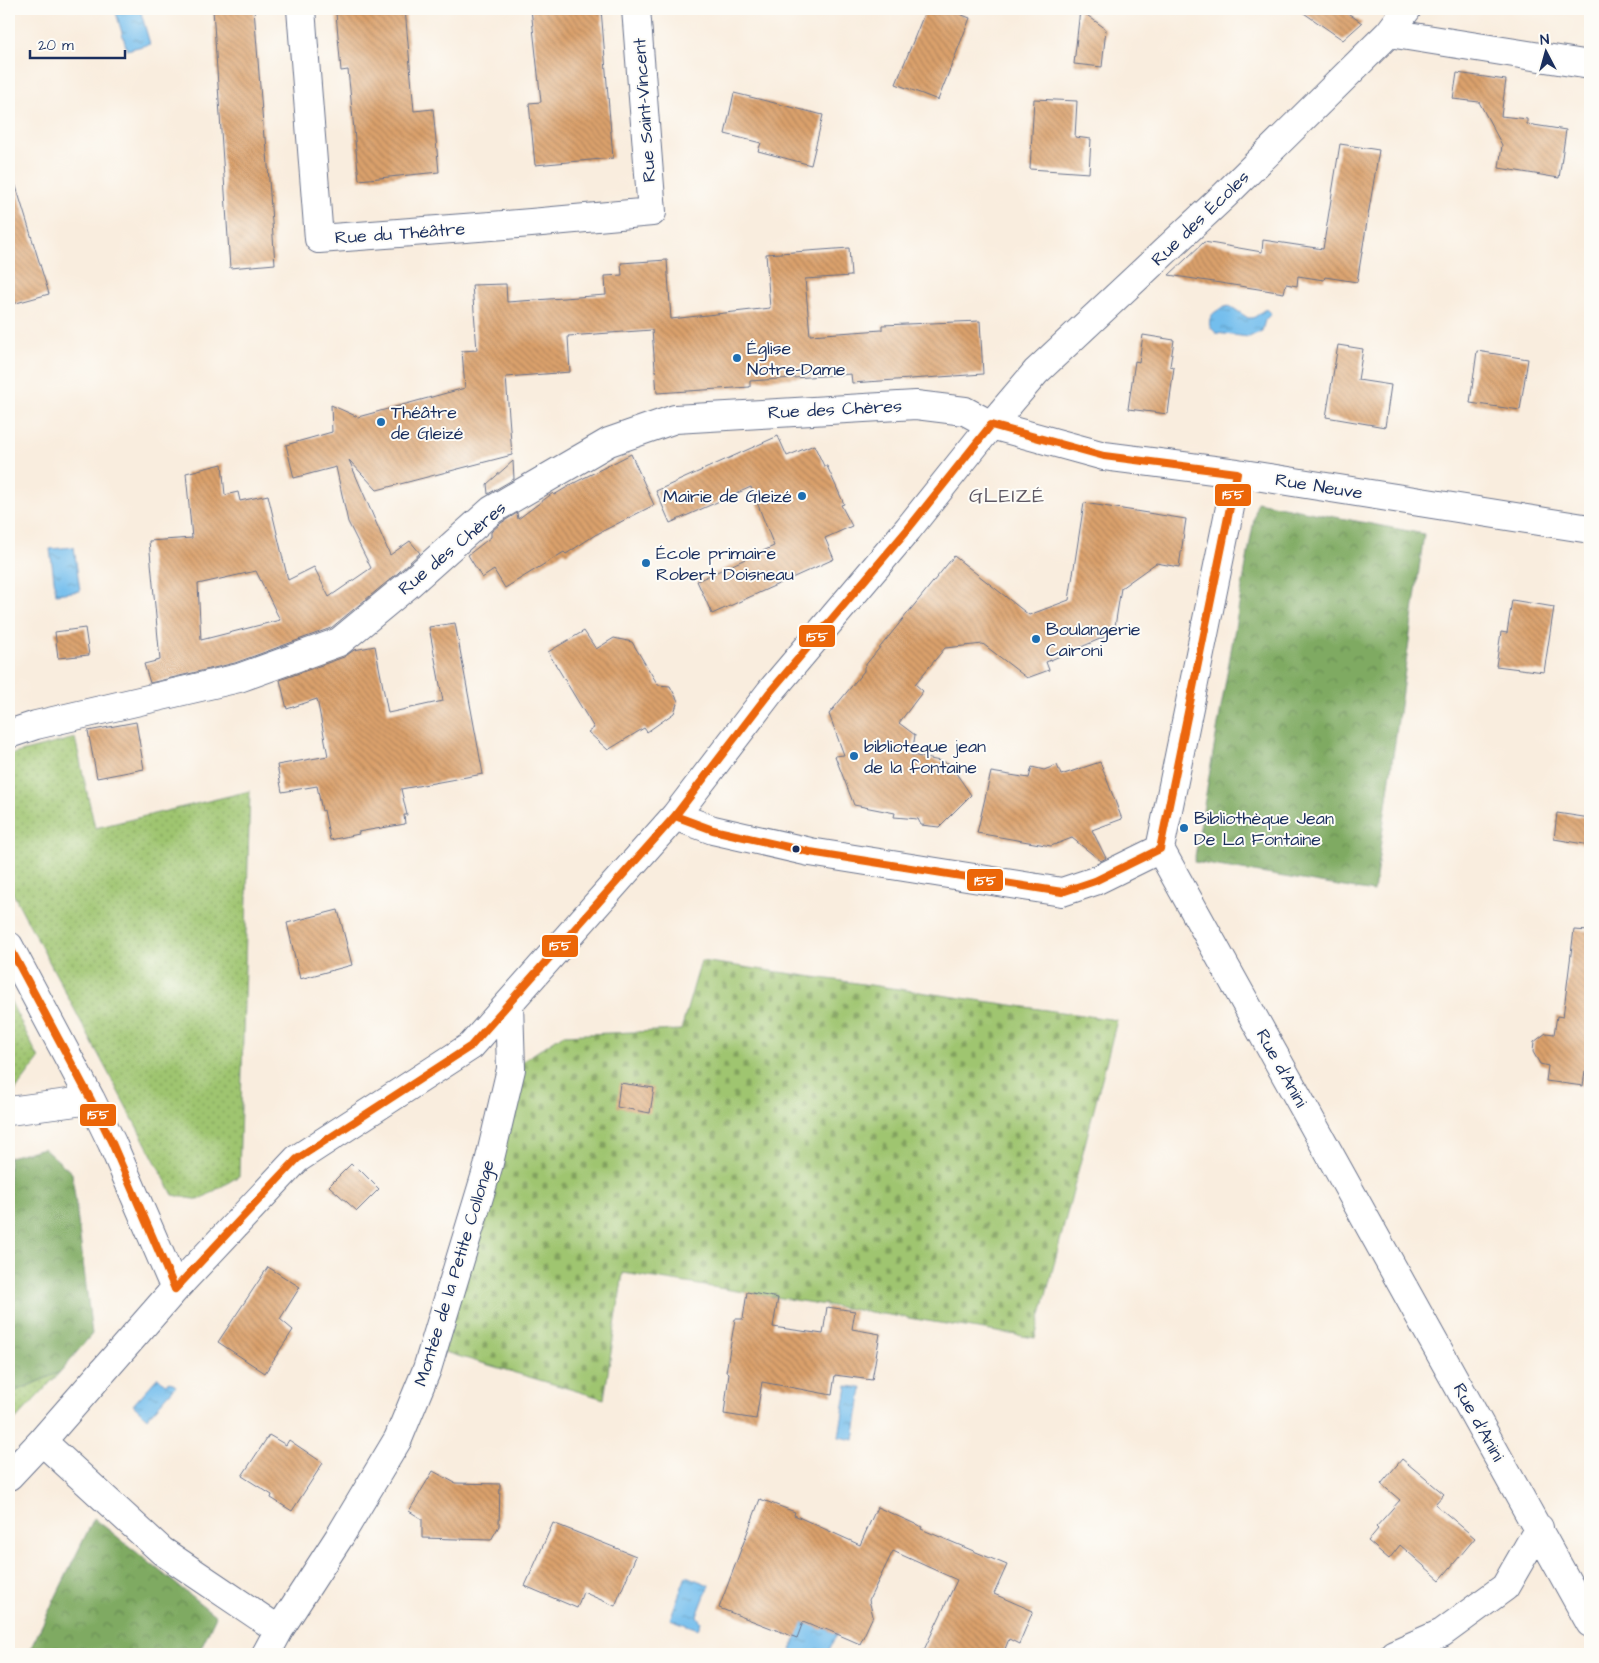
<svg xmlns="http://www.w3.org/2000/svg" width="1599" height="1663" viewBox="0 0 1599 1663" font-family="'Architects Daughter',sans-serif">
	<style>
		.grass { fill: url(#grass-dots); stroke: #5d7a66 }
		.forest { fill: url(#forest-crowns); stroke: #4d6c60 }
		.cemetery { fill: url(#cemetery-stones); stroke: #5d7a66 }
		.water { fill: url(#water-ripples); stroke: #4776a6 }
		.building { fill: url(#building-back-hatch); fill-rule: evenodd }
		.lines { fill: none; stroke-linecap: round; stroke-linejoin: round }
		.minor-casing { stroke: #69728b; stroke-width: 30 }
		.minor { stroke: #fff; stroke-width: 28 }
		.bus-1-casing { stroke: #fdfcf7; stroke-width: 11 }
		.bus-1 { stroke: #ec6608; stroke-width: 8 }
		.poi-dot { fill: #1f6fb2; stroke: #fdfcf7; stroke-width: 2 }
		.bus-dot { fill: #1b2f5e; stroke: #fdfcf7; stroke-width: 2 }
		.labels { text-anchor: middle; stroke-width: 4; stroke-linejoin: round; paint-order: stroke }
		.street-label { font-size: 18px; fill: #1b2f5e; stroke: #fdfcf7 }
		.poi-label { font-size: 18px; fill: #1b2f5e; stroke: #fdfcf7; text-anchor: start }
		.quarter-label { font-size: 20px; letter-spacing: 1px; fill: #5e5763; stroke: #fdfcf7 }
		.line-badge { stroke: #fdfcf7; stroke-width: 2 }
		.badge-label { font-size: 14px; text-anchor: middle; font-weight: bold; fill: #fff }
	</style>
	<defs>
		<pattern id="grass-dots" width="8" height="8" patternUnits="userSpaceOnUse" patternTransform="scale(1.25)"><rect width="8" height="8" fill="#9fc56f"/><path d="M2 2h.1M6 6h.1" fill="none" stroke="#81a05e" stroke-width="1.8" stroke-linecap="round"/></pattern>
		<pattern id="forest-crowns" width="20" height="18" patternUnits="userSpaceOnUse" patternTransform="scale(1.25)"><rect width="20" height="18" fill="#7faa62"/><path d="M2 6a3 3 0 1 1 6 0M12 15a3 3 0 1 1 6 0" fill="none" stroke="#678b54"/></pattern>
		<pattern id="cemetery-stones" width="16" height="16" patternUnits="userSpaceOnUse" patternTransform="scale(1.25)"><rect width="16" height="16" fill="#9fc56f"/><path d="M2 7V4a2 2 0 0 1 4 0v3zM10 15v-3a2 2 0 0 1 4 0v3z" fill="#81a05e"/></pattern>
		<pattern id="water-ripples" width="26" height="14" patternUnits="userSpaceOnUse" patternTransform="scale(1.25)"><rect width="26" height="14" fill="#73beed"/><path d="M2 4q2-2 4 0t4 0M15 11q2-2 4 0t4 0" fill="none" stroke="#5e9bc3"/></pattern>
		<pattern id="building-back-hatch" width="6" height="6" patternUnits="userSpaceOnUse" patternTransform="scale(1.25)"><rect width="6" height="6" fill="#dba16c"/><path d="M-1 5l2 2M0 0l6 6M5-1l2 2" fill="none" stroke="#b1845c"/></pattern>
	</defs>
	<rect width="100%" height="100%" fill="#fdfcf7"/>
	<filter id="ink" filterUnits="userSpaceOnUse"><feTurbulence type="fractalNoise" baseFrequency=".02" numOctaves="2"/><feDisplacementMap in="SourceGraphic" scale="10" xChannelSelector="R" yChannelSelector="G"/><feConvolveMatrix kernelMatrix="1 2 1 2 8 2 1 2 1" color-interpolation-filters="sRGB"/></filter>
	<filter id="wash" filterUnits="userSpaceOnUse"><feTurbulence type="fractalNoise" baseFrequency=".0096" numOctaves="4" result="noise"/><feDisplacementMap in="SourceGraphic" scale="20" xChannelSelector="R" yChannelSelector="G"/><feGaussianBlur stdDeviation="1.12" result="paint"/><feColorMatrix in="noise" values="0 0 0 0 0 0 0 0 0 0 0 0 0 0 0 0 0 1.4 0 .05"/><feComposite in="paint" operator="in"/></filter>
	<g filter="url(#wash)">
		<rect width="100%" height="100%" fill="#f9edde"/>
		<path class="grass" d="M 75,738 L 95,828 L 250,791 L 239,1176 L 199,1200 L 173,1195 L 9,886 L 9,755 Z
			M 9,998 L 39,1059 L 9,1099 Z
			M 60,1372 L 9,1427 L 9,1394 Z"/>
		<path class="forest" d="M 1257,502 L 1424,534 L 1374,892 L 1194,862 Z
			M 44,1148 L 72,1173 L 92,1334 L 60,1372 L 9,1394 L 9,1157 Z
			M 94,1518 L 216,1616 L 198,1654 L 28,1654 Z"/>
		<path class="cemetery" d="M 701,961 L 1117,1020 L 1035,1338 L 623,1273 L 604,1399 L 434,1349 L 511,1069 L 562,1035 L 681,1030 Z"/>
		<path class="water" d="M 115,9 L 140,9 L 150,44 L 127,50 Z
			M 1228,306 L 1233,308 L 1248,318 C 1257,319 1259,312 1266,309 L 1271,314 L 1265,320 L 1262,331 L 1249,337 L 1216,333 L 1210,327 C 1207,314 1217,310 1228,306 Z
			M 74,547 L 80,591 L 56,594 L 50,549 Z
			M 158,1377 L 165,1384 L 170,1382 L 176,1386 L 147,1418 L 133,1405 Z
			M 847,1386 L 862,1388 L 854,1440 L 839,1437 Z
			M 686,1576 L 709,1585 L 697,1616 L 701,1622 L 698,1629 L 670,1619 Z
			M 804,1618 L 837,1634 L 827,1654 L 800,1654 L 791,1650 Z"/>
		<g id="blocks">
			<path class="building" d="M 213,9 L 254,9 L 264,138 L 266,138 L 275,264 L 230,268 Z
				M 393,9 L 405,9 L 414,111 L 433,109 L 439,172 L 359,180 L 348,70 L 341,71 L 336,13 Z
				M 531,9 L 601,9 L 613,158 L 535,165 L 529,103 L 541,102 Z
				M 926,9 L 947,9 L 970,18 L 938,100 L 896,84 Z
				M 1298,9 L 1342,9 L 1362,23 L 1343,40 Z
				M 1080,10 L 1106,29 L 1102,67 L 1074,64 Z
				M 1457,73 L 1506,80 L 1501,116 L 1527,119 L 1527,124 L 1566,130 L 1559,178 L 1499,168 L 1502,145 L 1479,102 L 1453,99 Z
				M 734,93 L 823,115 L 811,165 L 758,151 L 761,143 L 725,134 Z
				M 1034,99 L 1077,101 L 1075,137 L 1091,139 L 1089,173 L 1030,169 Z
				M 1340,144 L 1379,150 L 1357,282 L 1325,277 L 1324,280 L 1298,276 L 1297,286 L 1286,284 L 1284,293 L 1169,275 L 1204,242 L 1262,252 L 1263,240 L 1323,249 Z
				M 15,183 L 49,294 L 9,305 L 9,184 Z
				M 849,248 L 851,276 L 805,279 L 810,335 L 882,330 L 882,325 L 980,321 L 983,374 L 852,383 L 851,374 L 750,381 L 750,387 L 657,393 L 652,330 L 568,336 L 570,372 L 506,377 L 512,455 L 377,490 L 349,460 L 390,555 L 410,541 L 420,553 L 398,573 L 331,628 L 235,663 L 150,683 L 144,664 L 160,660 L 149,541 L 192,538 L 186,473 L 222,464 L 225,495 L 238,492 L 240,501 L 268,495 L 288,580 L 314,567 L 329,597 L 371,568 L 348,522 L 336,467 L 294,478 L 286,445 L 332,432 L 331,405 L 358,417 L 465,388 L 462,351 L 477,350 L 472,285 L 506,284 L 507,302 L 606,295 L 605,276 L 622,275 L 621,263 L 667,260 L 671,319 L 770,308 L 766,254 ZM 256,571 L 280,620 L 201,640 L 198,584 Z
				M 1143,335 L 1174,340 L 1170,366 L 1174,367 L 1168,414 L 1128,409 L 1135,361 L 1139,362 Z
				M 1338,345 L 1363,349 L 1358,380 L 1391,385 L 1385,427 L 1326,417 Z
				M 1477,351 L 1528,359 L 1520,410 L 1470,403 Z
				M 778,436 L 787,456 L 814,445 L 824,466 L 827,466 L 844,504 L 841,505 L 852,526 L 825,538 L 834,559 L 712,614 L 697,581 L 774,546 L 751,487 L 670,523 L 656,491 Z
				M 631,454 L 654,505 L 595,535 L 566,554 L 564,552 L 505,588 L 494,570 L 482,578 L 468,555 L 491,537 L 491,532 L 501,523 L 517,513 L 518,519 L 553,493 L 554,495 L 574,483 Z
				M 513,461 L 514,479 L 488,494 L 487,484 Z
				M 1084,503 L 1186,519 L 1179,567 L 1156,563 L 1121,588 L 1114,633 L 1046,662 L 1049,670 L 1027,678 L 983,644 L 945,648 L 915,684 L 923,691 L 899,723 L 915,735 L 912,755 L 949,763 L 971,795 L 939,827 L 921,825 L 918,819 L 894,817 L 895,813 L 854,805 L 835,756 L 844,755 L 829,714 L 864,671 L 864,667 L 954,556 L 1029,615 L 1069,600 Z
				M 1512,600 L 1554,607 L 1544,672 L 1496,666 L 1501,632 L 1507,633 Z
				M 455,623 L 483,774 L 401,789 L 407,815 L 404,815 L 405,824 L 358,832 L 359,834 L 330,840 L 324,810 L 322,811 L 317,786 L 282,792 L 277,765 L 328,756 L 317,699 L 287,709 L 280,680 L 344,657 L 354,650 L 375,646 L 388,713 L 443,701 L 429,627 Z
				M 85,628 L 89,655 L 58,658 L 55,632 Z
				M 584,631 L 596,649 L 614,638 L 632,642 L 658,685 L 670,686 L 678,701 L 674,713 L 647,732 L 644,728 L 608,750 L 588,732 L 594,728 L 548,652 Z
				M 136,722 L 144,769 L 97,778 L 88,731 Z
				M 1100,762 L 1122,819 L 1092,830 L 1106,858 L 1101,861 L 1072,838 L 1051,846 L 977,833 L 991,772 L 1029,778 L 1032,767 L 1044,770 L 1057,765 L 1061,775 Z
				M 1557,813 L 1590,818 L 1590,845 L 1554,839 Z
				M 338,910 L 352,965 L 300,979 L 287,923 Z
				M 1574,930 L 1590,931 L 1590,1044 L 1587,1071 L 1585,1071 L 1583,1086 L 1546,1081 L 1548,1066 L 1540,1064 L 1533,1052 L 1534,1042 L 1546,1033 L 1554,1034 L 1557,1016 L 1563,1017 Z
				M 620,1083 L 654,1088 L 650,1113 L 617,1107 Z
				M 351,1164 L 357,1170 L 359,1169 L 379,1189 L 357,1211 L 329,1186 Z
				M 268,1267 L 300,1287 L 280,1319 L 293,1330 L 265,1373 L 218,1342 Z
				M 747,1292 L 778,1298 L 773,1327 L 823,1334 L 827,1307 L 855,1311 L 852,1329 L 880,1334 L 872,1380 L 835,1375 L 832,1395 L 762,1382 L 756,1419 L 724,1414 L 729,1373 L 726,1372 L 735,1319 L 743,1319 Z
				M 269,1435 L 286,1445 L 289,1440 L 323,1463 L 292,1511 L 271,1498 L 272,1495 L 242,1476 Z
				M 1402,1459 L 1444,1494 L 1435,1504 L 1475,1538 L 1440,1580 L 1400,1545 L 1389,1559 L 1368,1541 L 1378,1529 L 1376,1527 L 1400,1500 L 1381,1484 Z
				M 433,1471 L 455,1483 L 500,1484 L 499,1526 L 491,1540 L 422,1538 L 422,1519 L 409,1511 Z
				M 760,1499 L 795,1512 L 794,1515 L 860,1545 L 877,1507 L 922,1527 L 921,1529 L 1007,1565 L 994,1594 L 1033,1611 L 1019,1644 L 1009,1639 L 1003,1654 L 922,1654 L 957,1580 L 893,1551 L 869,1600 L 873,1616 L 860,1644 L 823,1628 L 822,1630 L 803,1622 L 797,1638 L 719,1608 Z
				M 553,1523 L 636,1556 L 615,1606 L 583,1592 L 577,1608 L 525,1586 Z"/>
		</g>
	</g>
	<g filter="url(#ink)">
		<use href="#blocks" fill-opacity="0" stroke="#69728b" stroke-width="1"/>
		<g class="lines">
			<g class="minor-casing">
				<path id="minor" d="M 301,9 L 319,239 L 531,223 L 652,212 L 636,9
					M 1389,33 L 1590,65
					M 1237,473 L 1160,849 L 1590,1623
					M 9,734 L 36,725 L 239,678 L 339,642 L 408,585 L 492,510 L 609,442 L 675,419 L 916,405 L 965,411 L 991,425 L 1104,456 L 1237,473 L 1590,529
					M 675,816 L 713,830 L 810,852 L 1062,892 L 1095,881 L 1160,849
					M 9,946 L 91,1100 L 112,1143 L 175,1289
					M 9,1111 L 91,1100
					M 42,1441 L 162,1551 L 279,1630
					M 9,1476 L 42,1441 L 175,1289 L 297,1159 L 471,1046 L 675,816 L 770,692 L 908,529 L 991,425 L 1036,372 L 1225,195 L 1389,33 L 1407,9
					M 266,1654 L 279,1630 L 340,1536 L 398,1439 L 427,1369 L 488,1167 L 511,1069 L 509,1004
					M 1394,1654 L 1442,1633 L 1505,1587 L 1539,1528"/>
			</g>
			<use href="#minor" class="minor"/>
			<g class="bus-1-casing">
				<path id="bus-1" d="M 991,425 L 1104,456 L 1237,473 L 1160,849 L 1095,881 L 1062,892 L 810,852 L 713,830 L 675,816 L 770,692 L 908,529 Z
					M 9,946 L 91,1100 L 112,1143 L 175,1289
					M 175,1289 L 297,1159 L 471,1046 L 675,816"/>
			</g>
			<use href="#bus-1" class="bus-1"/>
		</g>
	</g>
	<g class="poi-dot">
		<circle cx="737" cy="358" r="5"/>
		<circle cx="381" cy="422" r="5"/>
		<circle cx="802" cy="496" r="5"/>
		<circle cx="646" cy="563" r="5"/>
		<circle cx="1036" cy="639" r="5"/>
		<circle cx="854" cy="756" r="5"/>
		<circle cx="1184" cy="828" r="5"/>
	</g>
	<circle class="bus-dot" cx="796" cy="849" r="4.5"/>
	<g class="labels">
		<g class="street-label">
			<text transform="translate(644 110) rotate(-94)" y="6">Rue Saint-Vincent</text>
			<text transform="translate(1200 218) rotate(-44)" y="6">Rue des Écoles</text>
			<text transform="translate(400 233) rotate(-4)" y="6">Rue du Théâtre</text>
			<text transform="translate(835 409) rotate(-3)" y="6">Rue des Chères</text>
			<text transform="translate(1319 486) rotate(9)" y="6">Rue Neuve</text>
			<text transform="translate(452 548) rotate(-40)" y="6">Rue des Chères</text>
			<text transform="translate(1282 1068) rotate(61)" y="6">Rue d'Anini</text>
			<text transform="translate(454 1273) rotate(-73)" y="6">Montée de la Petite Collonge</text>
			<text transform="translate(1479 1422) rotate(61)" y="6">Rue d'Anini</text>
		</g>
		<g class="poi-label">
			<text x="747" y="354">Église<tspan x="747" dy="21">Notre-Dame</tspan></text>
			<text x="391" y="418">Théâtre<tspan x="391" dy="21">de Gleizé</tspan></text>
			<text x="792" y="502" text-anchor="end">Mairie de Gleizé</text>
			<text x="656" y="559">École primaire<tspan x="656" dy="21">Robert Doisneau</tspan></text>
			<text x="1046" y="635">Boulangerie<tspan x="1046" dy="21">Caironi</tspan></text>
			<text x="864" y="752">biblioteque jean<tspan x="864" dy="21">de la fontaine</tspan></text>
			<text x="1194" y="824">Bibliothèque Jean<tspan x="1194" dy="21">De La Fontaine</tspan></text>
		</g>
		<g class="quarter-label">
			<text x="1007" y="502">GLEIZÉ</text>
		</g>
	</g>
	<g class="line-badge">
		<rect x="1214" y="483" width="38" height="24" rx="5" fill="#ec6608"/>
		<rect x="798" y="624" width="38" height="24" rx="5" fill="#ec6608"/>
		<rect x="966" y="868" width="38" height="24" rx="5" fill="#ec6608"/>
		<rect x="541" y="934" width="38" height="24" rx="5" fill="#ec6608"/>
		<rect x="79" y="1103" width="38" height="24" rx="5" fill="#ec6608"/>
	</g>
	<g class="badge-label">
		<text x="1233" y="499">155</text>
		<text x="817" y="641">155</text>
		<text x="985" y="885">155</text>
		<text x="560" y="950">155</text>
		<text x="98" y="1119">155</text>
	</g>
	<rect width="1599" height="1663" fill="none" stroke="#fdfcf7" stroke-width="30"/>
	<g transform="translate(1546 52) rotate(354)" stroke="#fdfcf7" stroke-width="4" paint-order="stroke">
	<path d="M0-4L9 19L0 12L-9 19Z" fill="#1b2f5e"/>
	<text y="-8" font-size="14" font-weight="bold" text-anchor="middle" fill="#1b2f5e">N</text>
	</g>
	<path d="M30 50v8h95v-8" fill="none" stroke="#1b2f5e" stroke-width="2.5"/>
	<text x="38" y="50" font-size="15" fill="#1b2f5e" stroke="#fdfcf7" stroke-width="4" paint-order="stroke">20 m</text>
</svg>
